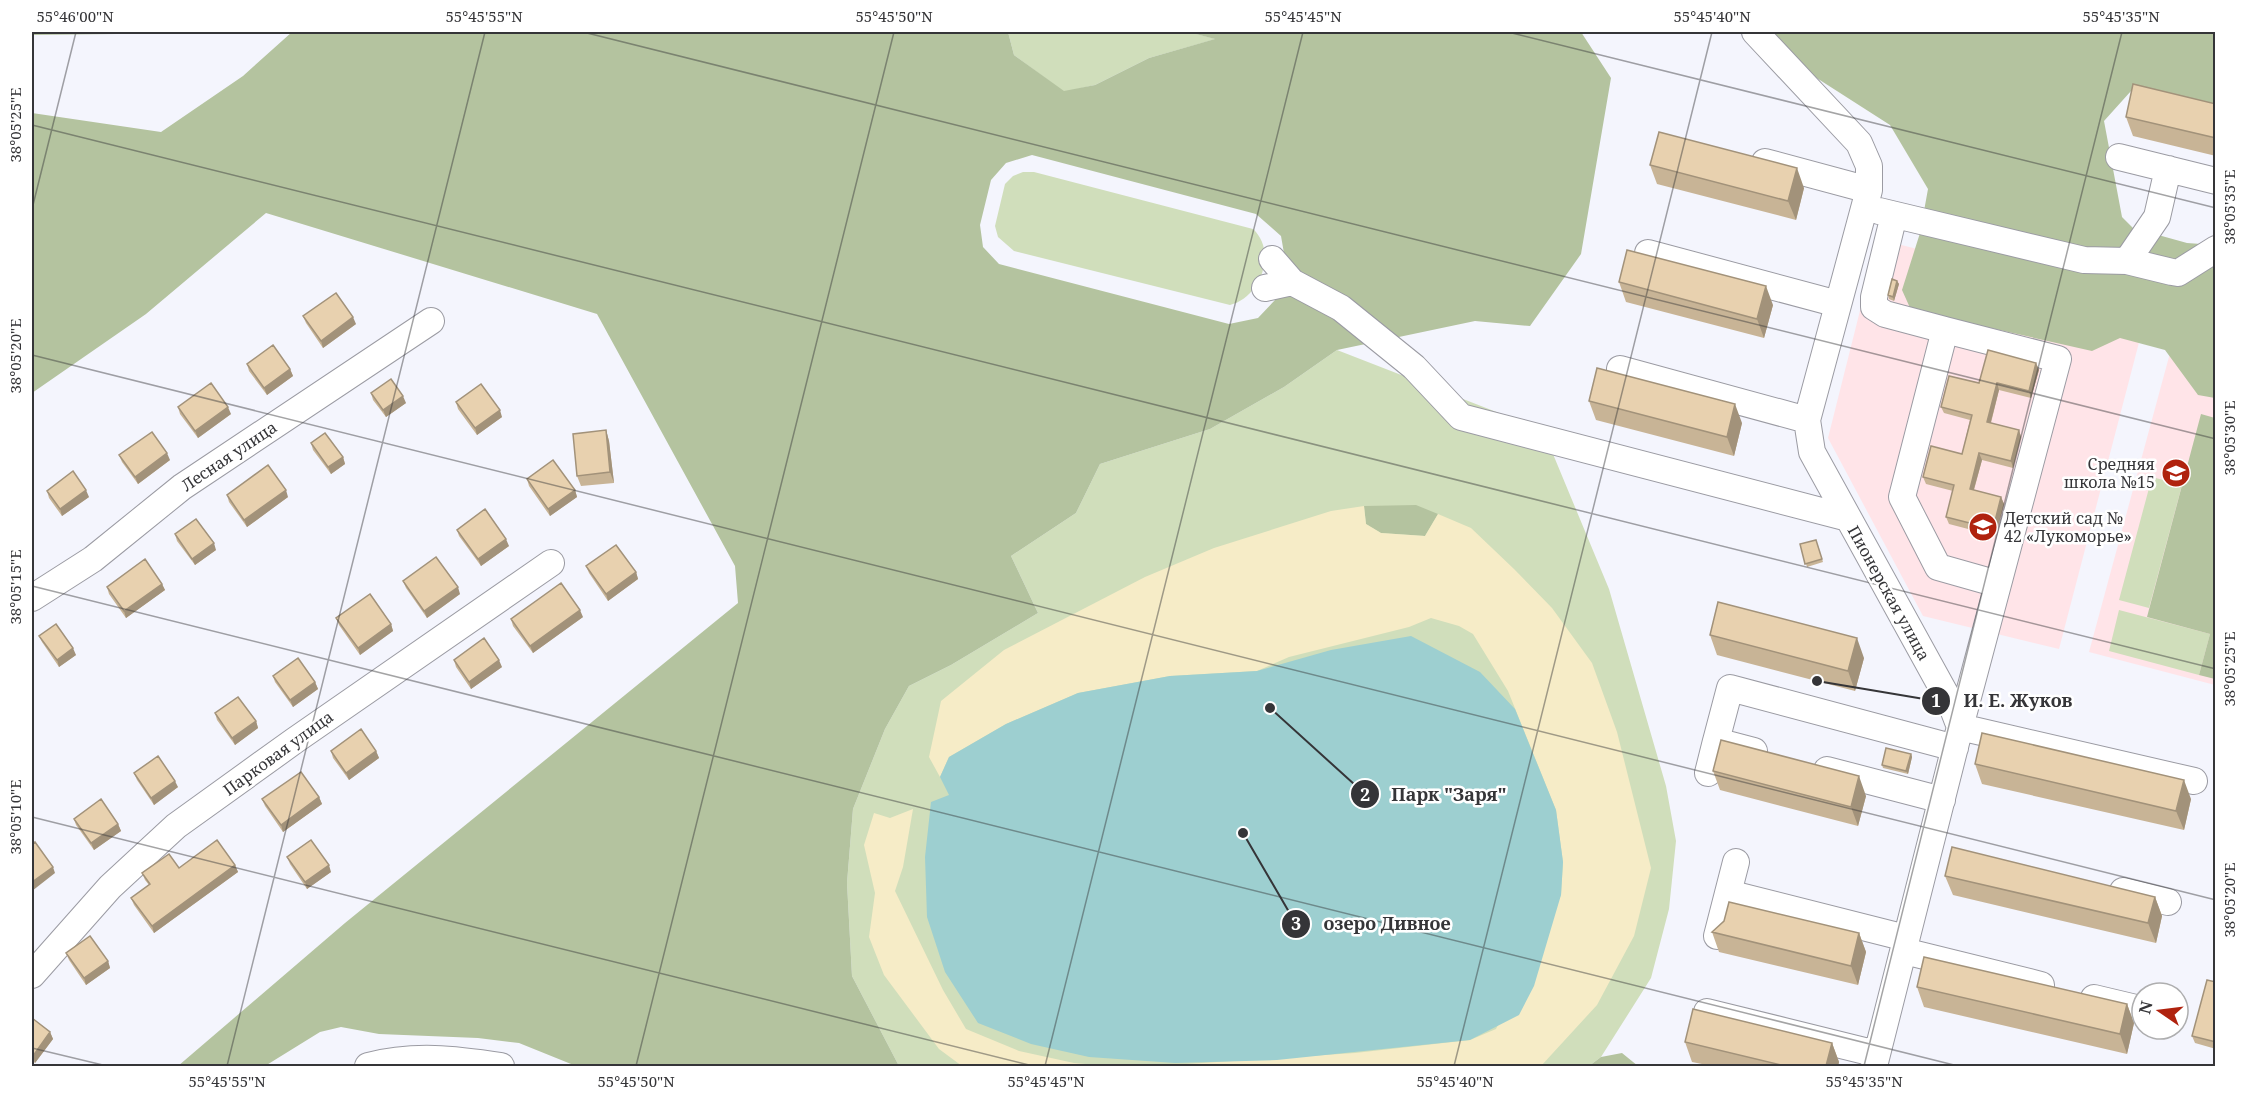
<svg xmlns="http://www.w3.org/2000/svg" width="2247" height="1098" viewBox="0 0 2247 1098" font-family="'Noto Serif',serif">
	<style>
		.education { fill: #ffe4e8 }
		.green { fill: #d0debb }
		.forest { fill: #b4c39f; fill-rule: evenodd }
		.sand { fill: #f6ecc7 }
		.water { fill: #9dcfd0 }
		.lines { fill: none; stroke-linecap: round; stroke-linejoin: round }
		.minor-casing { stroke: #9b9ba3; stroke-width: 28 }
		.minor { stroke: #fff; stroke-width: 26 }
		.wall { fill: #c8b496 }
		.shaded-wall { fill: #a2927a }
		.building { fill: #e8d1af; stroke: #a2927a; stroke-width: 1.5 }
		.ticks { fill: none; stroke: #353538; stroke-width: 1.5; stroke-opacity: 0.45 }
		.labels { text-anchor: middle; stroke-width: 5; stroke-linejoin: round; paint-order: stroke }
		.street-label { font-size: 16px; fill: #353538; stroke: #fff }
		.poi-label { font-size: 16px; fill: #353538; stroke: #fff; text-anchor: end }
		.leader { fill: none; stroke: #353538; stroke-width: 2 }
		.callout-dot { fill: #353538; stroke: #fff; stroke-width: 2 }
		.mark-label { font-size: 18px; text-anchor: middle; font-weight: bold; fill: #fff }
		.callout-label { font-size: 18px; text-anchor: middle; font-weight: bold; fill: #353538; stroke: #fff; stroke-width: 5; stroke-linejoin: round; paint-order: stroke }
		.neatline { fill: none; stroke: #353538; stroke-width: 2 }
		.ticks-label { font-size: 15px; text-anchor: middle; fill: #353538 }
	</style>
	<rect width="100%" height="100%" fill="#f4f5fd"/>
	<path class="education" d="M 1878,239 L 2148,308 L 2059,649 L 1923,616 L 1828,438 Z
		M 2215,284 L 2215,685 L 2089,652 L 2186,294 Z"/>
	<path class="green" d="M 1008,32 L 1188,32 L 1216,39 L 1149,58 L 1095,85 L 1064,92 L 1014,55 Z
		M 1023,172 L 1034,172 L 1253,229 C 1278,252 1260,298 1230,305 L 1014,251 L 998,237 L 995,226 L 1005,184 L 1013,176 Z
		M 1337,350 L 1543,430 L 1609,589 L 1666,786 L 1676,841 L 1669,909 L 1651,978 L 1601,1057 L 1589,1066 L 899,1066 L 852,976 L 847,883 L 853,809 L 885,729 L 909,686 L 951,665 L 1038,613 L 1011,556 L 1076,513 L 1100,464 L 1210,429 L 1284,387 Z
		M 2152,477 L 2182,485 L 2149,608 L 2119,600 Z
		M 2119,610 L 2210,634 L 2199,675 L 2109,651 Z"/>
	<path class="forest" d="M 32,32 L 124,32 L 117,34 L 32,35 Z
		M 292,32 L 1008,32 L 1014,55 L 1064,91 L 1095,85 L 1149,58 L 1215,39 L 1188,32 L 1581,32 L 1611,78 L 1581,254 L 1530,326 L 1475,321 L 1337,350 L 1284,387 L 1210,429 L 1100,464 L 1076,513 L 1011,556 L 1038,613 L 951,665 L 909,686 L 885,729 L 853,809 L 847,883 L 852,976 L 899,1066 L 576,1066 L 519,1043 L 478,1038 L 379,1034 L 341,1027 L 320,1032 L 265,1066 L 178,1066 L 345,923 L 738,603 L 735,566 L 597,314 L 266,213 L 146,314 L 32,393 L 32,113 L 161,132 L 243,76 ZM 1032,155 L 1256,214 L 1281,236 L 1285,259 L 1275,300 L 1258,318 L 1229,324 L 999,264 L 983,247 L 980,225 L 991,180 L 1006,163 Z
		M 1745,32 L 2215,32 L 2215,109 L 2177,98 L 2131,91 L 2104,121 L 2122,217 L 2133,228 L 2187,243 L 2215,245 L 2215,398 L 2198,395 L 2165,350 L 2120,338 L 2092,351 L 1911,310 L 1902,290 L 1920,233 L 1928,189 L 1890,125 Z
		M 2201,414 L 2215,418 L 2215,679 L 2199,675 L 2210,634 L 2147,617 Z
		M 1416,505 L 1438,514 L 1425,536 L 1381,533 L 1366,524 L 1364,506 Z
		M 1622,1053 L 1638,1066 L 1589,1066 L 1601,1057 Z"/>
	<path class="sand" d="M 1364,506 L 1366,524 L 1381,533 L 1425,536 L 1438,514 L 1471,528 L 1514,569 L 1552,608 L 1592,663 L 1617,732 L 1651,868 L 1634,936 L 1597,1005 L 1541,1066 L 1155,1066 L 1355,1053 L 1470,1040 L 1496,1029 L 1561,895 L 1563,862 L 1556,810 L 1508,691 L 1473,634 L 1459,626 L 1431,618 L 1409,627 L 1289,657 L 1257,671 L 1170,676 L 1078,693 L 1006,724 L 949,757 L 940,777 L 929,757 L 941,701 L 1004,650 L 1145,577 L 1214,548 L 1331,511 Z
		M 913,809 L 903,867 L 895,891 L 943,990 L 966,1029 L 1019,1051 L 1074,1063 L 1109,1066 L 962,1066 L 939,1049 L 884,975 L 869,937 L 875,893 L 864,845 L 874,813 L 890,818 Z"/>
	<path class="water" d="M 1411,636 L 1480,672 L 1515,709 L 1556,810 L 1563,862 L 1561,895 L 1534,986 L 1519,1015 L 1470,1040 L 1277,1060 L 1175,1063 L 1089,1057 L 1031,1044 L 978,1023 L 945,972 L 927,917 L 925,857 L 931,802 L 949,795 L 940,777 L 949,757 L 1006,724 L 1078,693 L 1170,676 L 1257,671 L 1331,650 Z"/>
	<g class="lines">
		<g class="minor-casing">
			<path id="minor" d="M 1755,32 L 1859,143 L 1869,166 L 1869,190 L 1807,420 L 1812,452 L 1952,706 L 1960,727 L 1874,1066
				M 2119,157 L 2216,181
				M 1765,162 L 1869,190
				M 1879,211 L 2084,260 L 2127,261 L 2172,272 L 2178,273 L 2216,249
				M 1894,215 L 1874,297 L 1874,307 L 1885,314 L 1945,330 L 1902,497 L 1938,567 L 1998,584
				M 1648,253 L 1838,304
				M 1272,259 L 1292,282 L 1341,308 L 1414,367 L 1461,417 L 1848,518
				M 2127,261 L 2157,217 L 2168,169
				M 1265,288 L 1292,282
				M 1945,330 L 2058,359 L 1960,727 L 2194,781
				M 1620,369 L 1807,420
				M 32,598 L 93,559 L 182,487 L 431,321
				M 1754,751 L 1716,741 L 1730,688 L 1955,748
				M 1827,770 L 1942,800
				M 1708,773 L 1716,741
				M 2123,891 L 2168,902
				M 1728,893 L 1906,938
				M 1717,936 L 1736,862
				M 1904,951 L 2041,985
				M 32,975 L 110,887 L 176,826 L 294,741 L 551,563
				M 2094,998 L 2136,1008
				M 1707,1012 L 1877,1054
				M 368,1066 C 414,1054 455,1059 501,1066"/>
		</g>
		<use href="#minor" class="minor"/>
	</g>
	<path class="wall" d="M 2216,104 L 2216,156 L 2133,136 L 2126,117 Z
		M 1650,165 L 1804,188 L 1796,220 L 1657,184 Z
		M 1897,281 L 1899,284 L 1894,301 L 1889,299 L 1888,295 Z
		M 1619,282 L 1773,305 L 1764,338 L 1626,302 Z
		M 303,316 L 356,324 L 323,348 L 306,323 Z
		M 2036,363 L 2039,370 L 2031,398 L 1999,390 L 1991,423 L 2019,430 L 2021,437 L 2013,468 L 1982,460 L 1974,490 L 2001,497 L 2004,504 L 1995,536 L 1949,524 L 1946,517 L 1953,491 L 1926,484 L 1923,477 L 1962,454 L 1970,420 L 1944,413 L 1941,407 L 1979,383 Z
		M 247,364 L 290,369 L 293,376 L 267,395 L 249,371 Z
		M 371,393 L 406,403 L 386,417 L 373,400 Z
		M 1589,401 L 1742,423 L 1734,456 L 1596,420 Z
		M 456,402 L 502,417 L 477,435 L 458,409 Z
		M 178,407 L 231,414 L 198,438 L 180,414 Z
		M 606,430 L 609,441 L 614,483 L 581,486 L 577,476 Z
		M 311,443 L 343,457 L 345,464 L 331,474 L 313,450 Z
		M 119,455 L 170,460 L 138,484 L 122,462 Z
		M 527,479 L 575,490 L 577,497 L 550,516 L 529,486 Z
		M 47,491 L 89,497 L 62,516 L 49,498 Z
		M 227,495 L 288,497 L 247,527 L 229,502 Z
		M 457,530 L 509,546 L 481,566 L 459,536 Z
		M 175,534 L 216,550 L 195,565 L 177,541 Z
		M 1816,540 L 1823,562 L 1807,567 L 1800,544 Z
		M 586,566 L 636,572 L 638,579 L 608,601 L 589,573 Z
		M 403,581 L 460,594 L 427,618 L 406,588 Z
		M 162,584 L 165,590 L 126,618 L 109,594 L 107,587 Z
		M 583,617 L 533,653 L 513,626 L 511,619 Z
		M 336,618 L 391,624 L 393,631 L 360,655 L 339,625 Z
		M 1710,635 L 1864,658 L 1855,691 L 1717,655 Z
		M 39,636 L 76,655 L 59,667 L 42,642 Z
		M 454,660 L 502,667 L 471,689 L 456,667 Z
		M 273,676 L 315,682 L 318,689 L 293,707 L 275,682 Z
		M 215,713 L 256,721 L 258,728 L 235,745 L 217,720 Z
		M 331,751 L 376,751 L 379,758 L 349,780 L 333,758 Z
		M 1911,754 L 1912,757 L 1908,774 L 1883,768 L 1882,765 Z
		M 1975,764 L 2191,799 L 2184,830 L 1982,784 Z
		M 1713,771 L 1866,796 L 1858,826 L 1720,790 Z
		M 134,773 L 178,787 L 154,805 L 137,780 Z
		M 319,797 L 322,804 L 283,832 L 265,806 L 262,799 Z
		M 74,819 L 118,824 L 121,831 L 94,850 L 76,825 Z
		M 287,857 L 331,872 L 307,889 L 290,864 Z
		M 235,865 L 238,872 L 154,933 L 134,905 L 131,898 L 149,885 L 145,880 L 142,873 L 179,868 Z
		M 1945,876 L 2155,897 L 2162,916 L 2156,943 L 1953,895 Z
		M 1712,932 L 1859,933 L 1866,952 L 1858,985 L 1719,952 Z
		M 66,953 L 108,961 L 110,968 L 86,985 L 69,960 Z
		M 2216,982 L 2216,1049 L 2195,1043 L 2192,1036 Z
		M 1917,987 L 2127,1004 L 2134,1023 L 2127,1054 L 1924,1007 Z
		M 32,1018 L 50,1032 L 53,1039 L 35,1063 L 32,1060 Z
		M 1685,1042 L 1832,1043 L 1839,1062 L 1838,1066 L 1712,1066 L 1692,1062 Z"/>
	<path class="shaded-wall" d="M 1797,168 L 1804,188 L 1796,220 L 1788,201 Z
		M 1897,281 L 1899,284 L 1894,301 L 1893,297 Z
		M 1766,286 L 1773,305 L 1764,338 L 1757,319 Z
		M 353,317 L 356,324 L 323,348 L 321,341 Z
		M 2036,363 L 2039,370 L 2031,398 L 2029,391 Z
		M 290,369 L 293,376 L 267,395 L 264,388 Z
		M 1997,383 L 1999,390 L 1989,429 L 1987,422 Z
		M 403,396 L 406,403 L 386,417 L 383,410 Z
		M 1735,404 L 1742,423 L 1734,456 L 1727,437 Z
		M 228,407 L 231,414 L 198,438 L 195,431 Z
		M 500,410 L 502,417 L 477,435 L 475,428 Z
		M 606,430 L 609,441 L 614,483 L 610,472 Z
		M 2019,430 L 2021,437 L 2013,468 L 2011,461 Z
		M 167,453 L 170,460 L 138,484 L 135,477 Z
		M 1979,453 L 1982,460 L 1972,496 L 1970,489 Z
		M 343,457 L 345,464 L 331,474 L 328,467 Z
		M 86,490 L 89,497 L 62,516 L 60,509 Z
		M 286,490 L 288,497 L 247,527 L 244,520 Z
		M 575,490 L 577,497 L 550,516 L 548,509 Z
		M 2001,497 L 2004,504 L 1995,536 L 1993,529 Z
		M 506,539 L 509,546 L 481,566 L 478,559 Z
		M 214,543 L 216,550 L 195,565 L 192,559 Z
		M 636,572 L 638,579 L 608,601 L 606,594 Z
		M 162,584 L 165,590 L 126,618 L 124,611 Z
		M 458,587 L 460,594 L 427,618 L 424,611 Z
		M 580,610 L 583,617 L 533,653 L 530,646 Z
		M 391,624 L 393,631 L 360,655 L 358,648 Z
		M 1857,638 L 1864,658 L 1855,691 L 1848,671 Z
		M 73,648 L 76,655 L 59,667 L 57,660 Z
		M 499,660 L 502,667 L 471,689 L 469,682 Z
		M 315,682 L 318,689 L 293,707 L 290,700 Z
		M 256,721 L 258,728 L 235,745 L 232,738 Z
		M 376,751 L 379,758 L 349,780 L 346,773 Z
		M 1911,754 L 1912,757 L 1908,774 L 1906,771 Z
		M 1859,776 L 1866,796 L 1858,826 L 1851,807 Z
		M 2184,780 L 2191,799 L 2184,830 L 2176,811 Z
		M 175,781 L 178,787 L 154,805 L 151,798 Z
		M 319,797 L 322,804 L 283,832 L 281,825 Z
		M 118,824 L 121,831 L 94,850 L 91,843 Z
		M 235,865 L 238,872 L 154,933 L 152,926 Z
		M 329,865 L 331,872 L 307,889 L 305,882 Z
		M 53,867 L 55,873 L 32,891 L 32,882 Z
		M 2155,897 L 2162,916 L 2156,943 L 2148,923 Z
		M 1859,933 L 1866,952 L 1858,985 L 1851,966 Z
		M 108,961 L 110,968 L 86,985 L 84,978 Z
		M 2127,1004 L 2134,1023 L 2127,1054 L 2120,1034 Z
		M 50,1032 L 53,1039 L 35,1063 L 33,1056 Z
		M 1832,1043 L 1839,1062 L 1838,1066 L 1826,1066 Z"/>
	<path class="building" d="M 2133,84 L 2216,104 L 2216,138 L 2126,117 Z
		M 1659,132 L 1797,168 L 1788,201 L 1650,165 Z
		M 1627,250 L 1766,286 L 1757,319 L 1619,282 Z
		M 1892,279 L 1897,281 L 1893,297 L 1888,295 Z
		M 336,293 L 353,317 L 321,341 L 303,316 Z
		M 273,345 L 290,369 L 264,388 L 247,364 Z
		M 1988,350 L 2036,363 L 2029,391 L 1997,383 L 1987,422 L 2019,430 L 2011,461 L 1979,453 L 1970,489 L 2001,497 L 1993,529 L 1946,517 L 1954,485 L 1923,477 L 1931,446 L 1962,454 L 1972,415 L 1941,407 L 1949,376 L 1979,383 Z
		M 1597,368 L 1735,404 L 1727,437 L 1589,401 Z
		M 391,379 L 403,396 L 383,410 L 371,393 Z
		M 211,383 L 228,407 L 195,431 L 178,407 Z
		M 481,384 L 500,410 L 475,428 L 456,402 Z
		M 606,430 L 610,472 L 577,476 L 573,434 Z
		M 152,432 L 167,453 L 135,477 L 119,455 Z
		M 325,433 L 343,457 L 328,467 L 311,443 Z
		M 553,460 L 575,490 L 548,509 L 527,479 Z
		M 268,465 L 286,490 L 244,520 L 227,495 Z
		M 73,471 L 86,490 L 60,509 L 47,491 Z
		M 485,509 L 506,539 L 478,559 L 457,530 Z
		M 196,519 L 214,543 L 192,559 L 175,534 Z
		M 1816,540 L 1822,559 L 1805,564 L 1800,544 Z
		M 616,545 L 636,572 L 606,594 L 586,566 Z
		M 436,557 L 458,587 L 424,611 L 403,581 Z
		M 145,559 L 162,584 L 124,611 L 107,587 Z
		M 561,583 L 580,610 L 530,646 L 511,619 Z
		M 370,594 L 391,624 L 358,648 L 336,618 Z
		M 1718,602 L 1857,638 L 1848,671 L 1710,635 Z
		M 56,624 L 73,648 L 57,660 L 39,636 Z
		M 484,638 L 499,660 L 469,682 L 454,660 Z
		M 298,658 L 315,682 L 290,700 L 273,676 Z
		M 238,697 L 256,721 L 232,738 L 215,713 Z
		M 361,729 L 376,751 L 346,773 L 331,751 Z
		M 1982,733 L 2184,780 L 2176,811 L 1975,764 Z
		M 1721,740 L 1859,776 L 1851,807 L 1713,771 Z
		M 1886,748 L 1911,754 L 1906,771 L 1882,765 Z
		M 158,756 L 175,781 L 151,798 L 134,773 Z
		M 301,772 L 319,797 L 281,825 L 262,799 Z
		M 101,799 L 118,824 L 91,843 L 74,819 Z
		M 217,840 L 235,865 L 152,926 L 131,898 L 150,884 L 142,873 L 169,854 L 179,868 Z
		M 311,840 L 329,865 L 305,882 L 287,857 Z
		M 35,842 L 53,867 L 32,882 L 32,845 Z
		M 1952,847 L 2155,897 L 2148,923 L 1945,876 Z
		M 1729,902 L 1859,933 L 1851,966 L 1712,932 L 1724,921 Z
		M 90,936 L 108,961 L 84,978 L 66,953 Z
		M 1924,957 L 2127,1004 L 2120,1034 L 1917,987 Z
		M 2207,980 L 2216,982 L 2216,1042 L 2192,1036 Z
		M 1693,1009 L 1832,1043 L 1826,1066 L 1785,1066 L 1685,1042 Z
		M 32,1018 L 50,1032 L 33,1056 L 32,1055 Z"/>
	<path class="ticks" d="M 583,32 L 2216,439M 1508,32 L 2216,208M 32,125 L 2216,669M 32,209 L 76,32M 32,355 L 2216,900M 32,586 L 1958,1066M 32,817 L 1033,1066M 32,1048 L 107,1066M 227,1066 L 485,32M 636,1066 L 894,32M 1045,1066 L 1303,32M 1454,1066 L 1712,32M 1864,1066 L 2122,32"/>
	<defs>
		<g id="school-disc" transform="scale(1.5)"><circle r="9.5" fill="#b0220e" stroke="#fff"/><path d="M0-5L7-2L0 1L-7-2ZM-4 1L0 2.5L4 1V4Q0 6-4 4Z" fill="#fff"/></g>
	</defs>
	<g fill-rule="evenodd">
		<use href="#school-disc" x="2176" y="473"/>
		<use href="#school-disc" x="1983" y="527"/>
	</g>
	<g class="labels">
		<g class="street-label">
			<text transform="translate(229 456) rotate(-34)" y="6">Лесная улица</text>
			<text transform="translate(1889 593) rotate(61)" y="6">Пионерская улица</text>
			<text transform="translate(278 753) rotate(-36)" y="6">Парковая улица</text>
		</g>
		<g class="poi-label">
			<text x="2155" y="470">Средняя<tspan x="2155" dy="18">школа №15</tspan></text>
			<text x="2004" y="524" text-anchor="start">Детский сад №<tspan x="2004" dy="18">42 «Лукоморье»</tspan></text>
		</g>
	</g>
	<path class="leader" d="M1817 681L1936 701M1270 708L1365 794M1243 833L1296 924"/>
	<g class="callout-dot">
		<circle cx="1817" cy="681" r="6"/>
		<circle cx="1270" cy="708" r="6"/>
		<circle cx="1243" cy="833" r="6"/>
		<circle cx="1936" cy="701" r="15"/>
		<circle cx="1365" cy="794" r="15"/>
		<circle cx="1296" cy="924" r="15"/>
	</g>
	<g class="mark-label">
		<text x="1936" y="707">1</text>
		<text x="1365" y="801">2</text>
		<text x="1296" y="930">3</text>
	</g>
	<g class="callout-label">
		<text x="2018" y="707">И. Е. Жуков</text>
		<text x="1449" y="801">Парк "Заря"</text>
		<text x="1387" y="930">озеро Дивное</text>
	</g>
	<rect width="2247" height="1098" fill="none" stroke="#ffffff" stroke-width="66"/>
	<g transform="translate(2160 1011) rotate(284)"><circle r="28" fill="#ffffff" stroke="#aeaeaf" stroke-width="1.5"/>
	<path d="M0-4.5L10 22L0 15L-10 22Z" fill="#b0220e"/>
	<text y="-9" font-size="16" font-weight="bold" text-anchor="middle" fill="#353538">N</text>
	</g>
	<rect x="33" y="33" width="2181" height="1032" class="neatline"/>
	<g class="ticks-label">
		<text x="75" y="22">55°46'00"N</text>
		<text x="484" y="22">55°45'55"N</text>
		<text x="894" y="22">55°45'50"N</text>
		<text x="1303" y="22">55°45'45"N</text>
		<text x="1712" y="22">55°45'40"N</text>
		<text x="2121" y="22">55°45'35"N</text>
		<text transform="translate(16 125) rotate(-90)" y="5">38°05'25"E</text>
		<text transform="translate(2230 207) rotate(-90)" y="5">38°05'35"E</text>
		<text transform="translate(16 356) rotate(-90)" y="5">38°05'20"E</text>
		<text transform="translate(2230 438) rotate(-90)" y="5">38°05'30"E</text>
		<text transform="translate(16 587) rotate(-90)" y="5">38°05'15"E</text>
		<text transform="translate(2230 669) rotate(-90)" y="5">38°05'25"E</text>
		<text transform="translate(16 817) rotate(-90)" y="5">38°05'10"E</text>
		<text transform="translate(2230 900) rotate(-90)" y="5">38°05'20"E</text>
		<text x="227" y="1087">55°45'55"N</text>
		<text x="636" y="1087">55°45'50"N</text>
		<text x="1046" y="1087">55°45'45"N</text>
		<text x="1455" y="1087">55°45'40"N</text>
		<text x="1864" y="1087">55°45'35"N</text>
	</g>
</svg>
